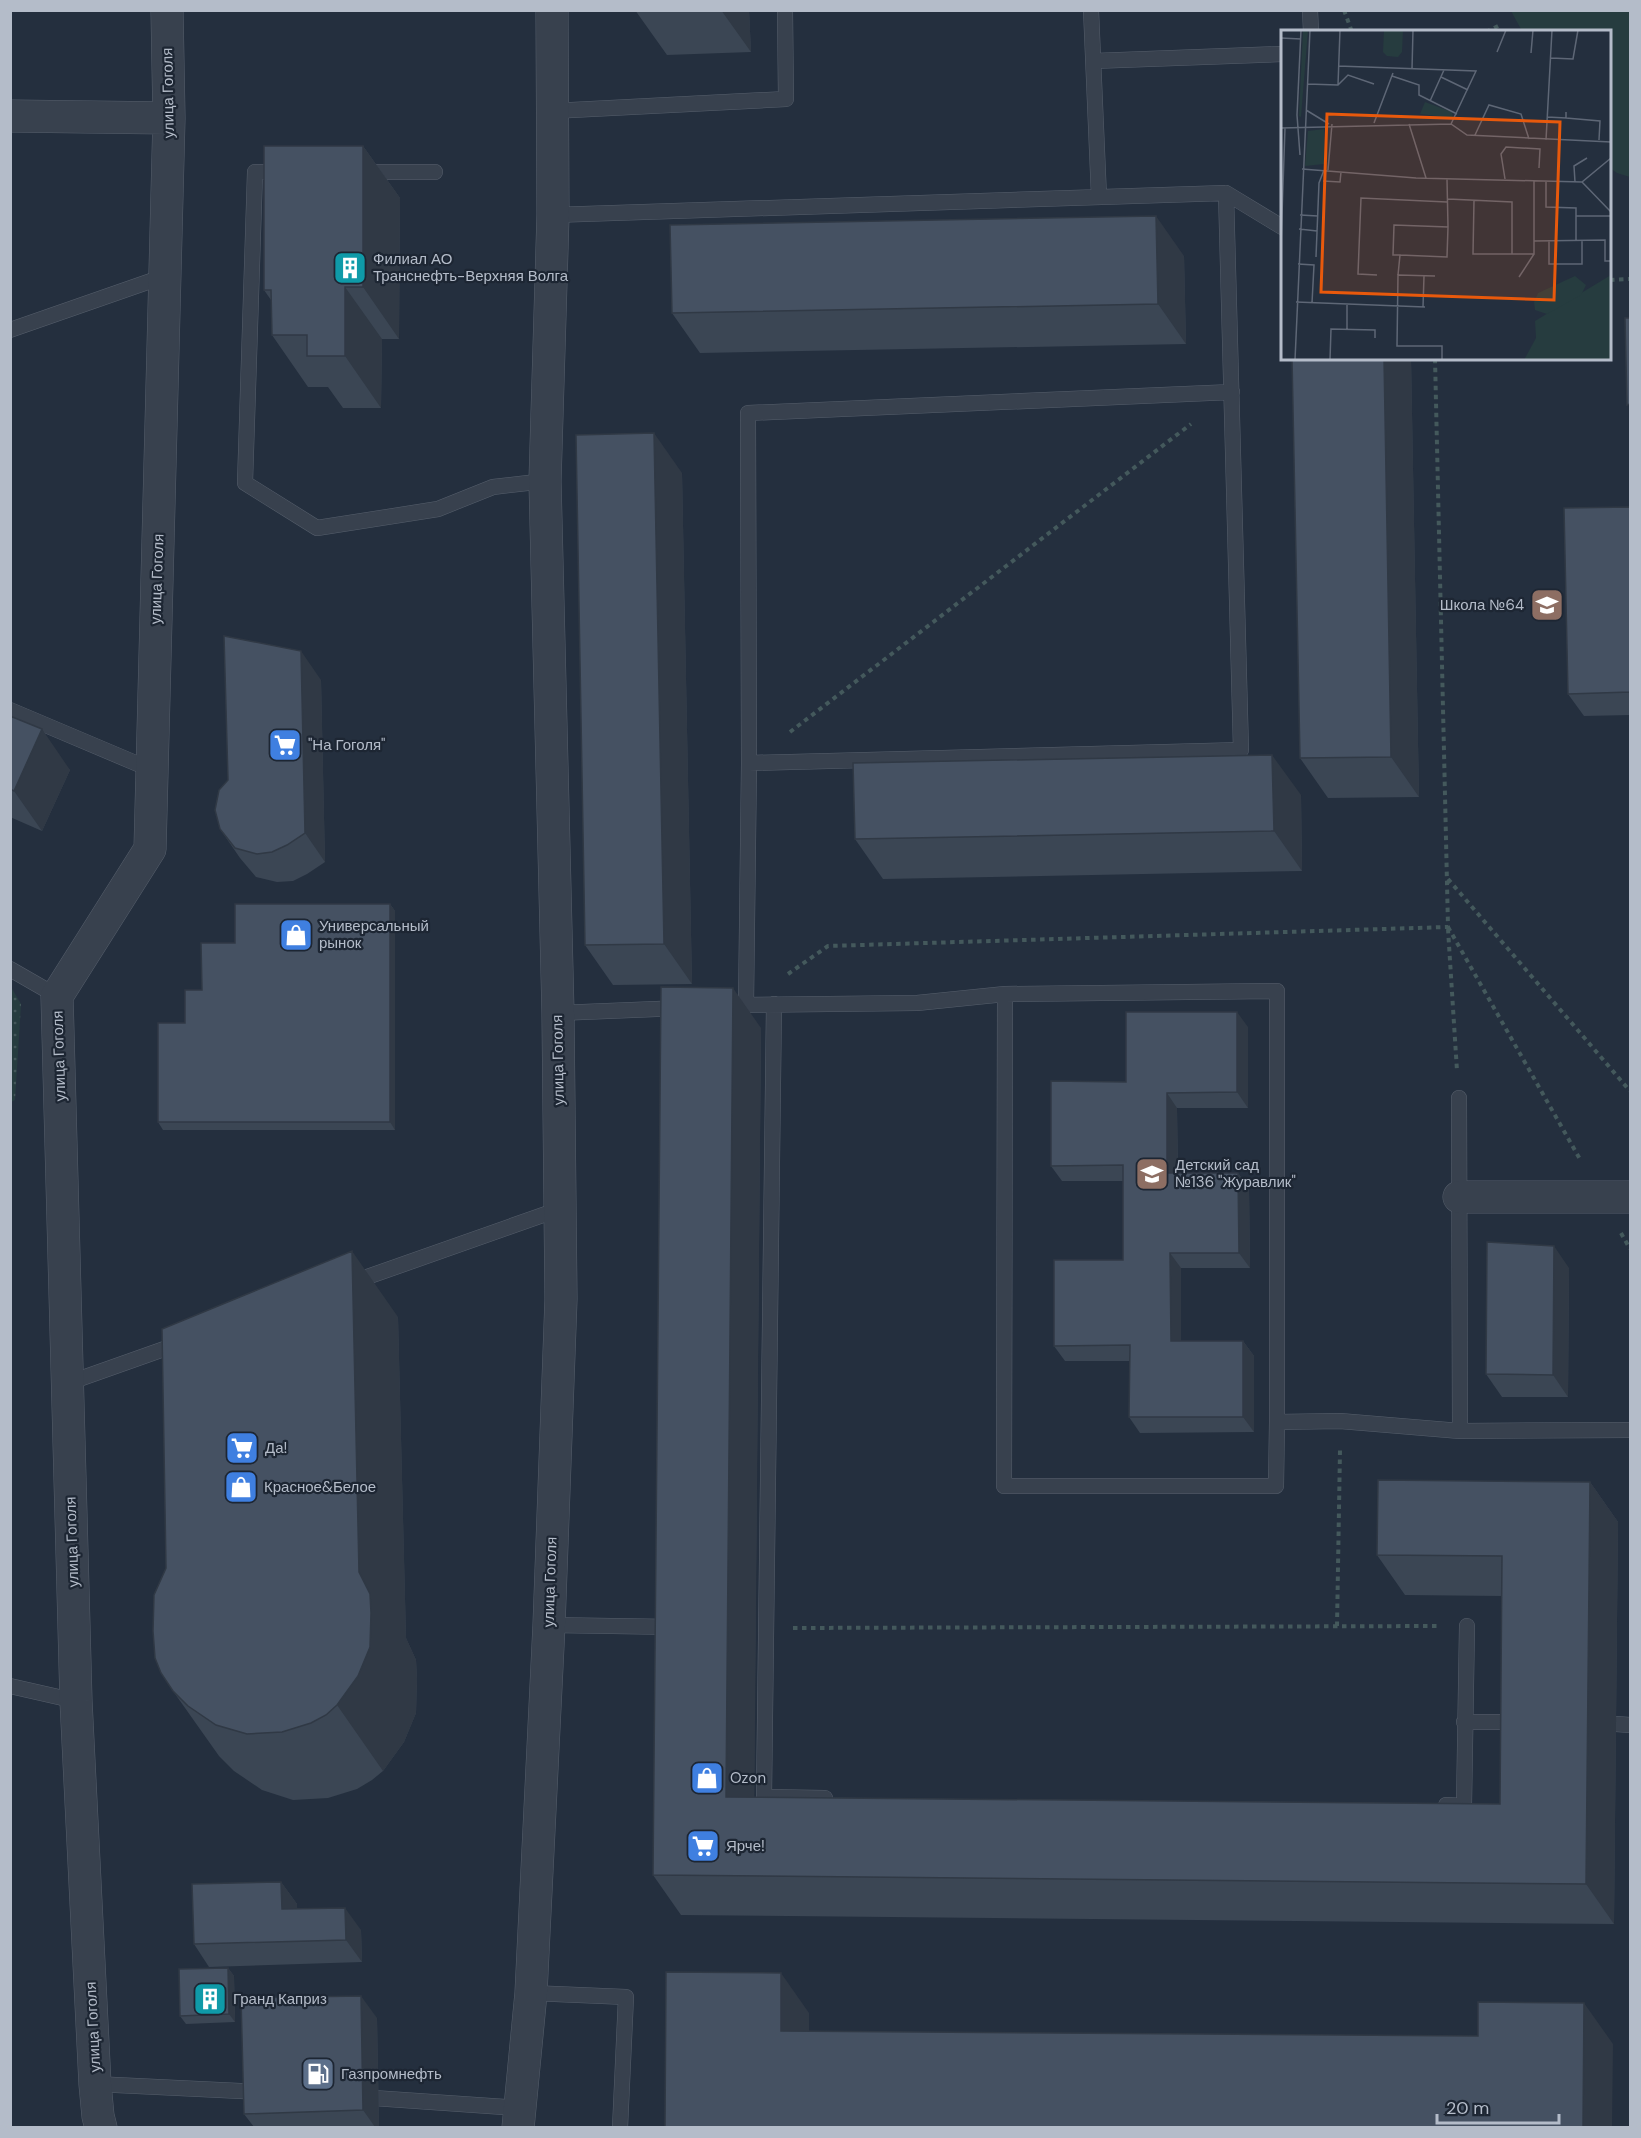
<svg xmlns="http://www.w3.org/2000/svg" width="1641" height="2138" viewBox="0 0 1641 2138" font-family="'DM Sans',sans-serif">
	<style>
		.green { fill: url(#green-dots) }
		.pitch { fill: #263c3f }
		.lines { fill: none; stroke-linecap: round; stroke-linejoin: round }
		.lane-casing { stroke: #565f6c; stroke-width: 16 }
		.street-casing { stroke: #565f6c; stroke-width: 33 }
		.path { stroke: #44595c; stroke-width: 4; stroke-dasharray: 4.5 4.5; stroke-linecap: butt }
		.lane { stroke: #38414e; stroke-width: 15 }
		.street { stroke: #38414e; stroke-width: 32 }
		.wall { fill: #3b4654 }
		.shaded-wall { fill: #303945 }
		.building { fill: #455162; stroke: #303945; stroke-width: 1.5 }
		.labels { text-anchor: middle; stroke-width: 4.5; stroke-linejoin: round; paint-order: stroke }
		.street-label { font-size: 15px; fill: #b4bcc9; stroke: #1d2633 }
		.poi-label { font-size: 15px; fill: #b4bcc9; stroke: #1d2633; text-anchor: start }
		.inset-road { fill: none; stroke: #5e6776; stroke-width: 1.5 }
		.view { fill: #e8590c; fill-opacity: 0.15; stroke: #e8590c; stroke-width: 3 }
		.inset-edge { fill: none; stroke: #b4bcc9; stroke-width: 3 }
	</style>
	<defs>
		<pattern id="green-dots" width="8" height="8" patternUnits="userSpaceOnUse" patternTransform="scale(1.5)"><rect width="8" height="8" fill="#263c3f"/><path d="M2 2h.1M6 6h.1" fill="none" stroke="#435659" stroke-width="1.8" stroke-linecap="round"/></pattern>
	</defs>
	<rect width="100%" height="100%" fill="#242f3e"/>
	<path class="green" d="M 11,987 L 21,1004 L 15,1100 L 11,1102 Z"/>
	<path class="pitch" d="M 1511,11 L 1630,11 L 1630,177 L 1617,173 L 1610,168 L 1610,32 L 1522,31 Z"/>
	<g class="lines">
		<g class="lane-casing">
			<path id="lane" d="M 1091,10 L 1099,197
				M 1310,10 L 1311,32
				M 1093,61 L 1282,54
				M 552,111 L 786,99 L 785,10
				M 284,172 L 255,172 L 245,483 L 317,528 L 438,509 L 493,487 L 545,481
				M 362,172 L 435,172
				M 1226,193 L 1282,227
				M 553,215 L 1226,193 L 1241,750 L 749,763
				M 10,330 L 165,276
				M 10,710 L 152,770
				M 10,969 L 57,996
				M 774,1004 L 764,1797 L 825,1798
				M 737,1005 L 917,1003 L 1005,994
				M 746,1005 L 749,763 L 748,413 L 1232,392
				M 558,1013 L 681,1008
				M 1459,1098 L 1460,1431 L 1630,1430
				M 350,1283 L 560,1209
				M 68,1383 L 181,1343
				M 1277,1422 L 1277,991 L 1005,994 L 1004,1486 L 1276,1486 L 1277,1422 L 1340,1421 L 1460,1431
				M 549,1625 L 675,1627
				M 10,1686 L 76,1701
				M 1464,1722 L 1521,1722
				M 1616,1724 L 1630,1725
				M 1446,1805 L 1464,1806 L 1467,1626
				M 531,1993 L 626,1997 L 620,2128
				M 95,2084 L 263,2092
				M 359,2097 L 519,2108"/>
		</g>
		<g class="street-casing">
			<path id="street" d="M 10,116 L 169,118
				M 1459,1197 L 1630,1197
				M 101,2128 L 98,2116 L 95,2084 L 76,1701 L 57,996 L 150,849 L 169,118 L 167,10
				M 518,2128 L 531,1993 L 549,1625 L 561,1299 L 558,1013 L 545,481 L 553,215 L 552,10"/>
		</g>
		<path class="path" d="M 1344,10 L 1352,32
			M 1486,32 L 1500,25
			M 1610,280 L 1630,279
			M 790,732 L 1191,424
			M 1448,879 L 1630,1091
			M 1448,927 L 1581,1161
			M 1448,929 L 1457,1071
			M 788,974 L 828,946 L 1448,927 L 1435,358
			M 1621,1233 L 1630,1249
			M 1337,1626 L 1340,1450
			M 793,1628 L 1439,1626"/>
		<use href="#lane" class="lane"/>
		<use href="#street" class="street"/>
	</g>
	<path class="wall" d="M 297,10 L 343,10 L 343,11 L 298,12 Z
		M 635,10 L 749,10 L 751,52 L 667,55 Z
		M 363,146 L 400,198 L 399,339 L 382,339 L 381,408 L 343,408 L 328,387 L 308,387 L 272,335 L 271,300 L 264,290 Z
		M 1184,256 L 1186,344 L 700,353 L 672,313 Z
		M 1292,358 L 1411,358 L 1419,797 L 1328,798 L 1300,758 Z
		M 682,473 L 692,984 L 613,985 L 585,945 Z
		M 1630,507 L 1630,715 L 1584,716 L 1568,694 Z
		M 321,680 L 325,862 L 307,874 L 293,881 L 277,882 L 256,877 L 240,858 L 220,829 Z
		M 10,716 L 70,770 L 42,831 L 10,817 Z
		M 1301,795 L 1302,871 L 883,879 L 855,839 Z
		M 390,904 L 395,911 L 395,1130 L 163,1130 L 158,1122 L 185,1023 L 202,990 L 235,943 Z
		M 1248,1027 L 1248,1108 L 1177,1108 L 1178,1173 L 1238,1173 L 1249,1188 L 1250,1268 L 1181,1268 L 1181,1341 L 1243,1341 L 1254,1356 L 1254,1432 L 1140,1433 L 1129,1417 L 1130,1361 L 1065,1361 L 1054,1346 L 1123,1260 L 1123,1181 L 1062,1181 L 1051,1166 Z
		M 761,1028 L 754,1797 L 1500,1804 L 1502,1596 L 1405,1595 L 1377,1555 L 1590,1482 L 1618,1522 L 1614,1924 L 681,1915 L 653,1875 Z
		M 1569,1268 L 1568,1397 L 1502,1397 L 1486,1374 Z
		M 398,1317 L 406,1638 L 416,1660 L 417,1679 L 416,1713 L 404,1742 L 383,1771 L 372,1780 L 357,1789 L 328,1798 L 293,1800 L 262,1790 L 234,1771 L 219,1756 L 173,1691 Z
		M 281,1882 L 297,1904 L 297,1909 L 361,1930 L 362,1962 L 209,1967 L 194,1944 Z
		M 228,1968 L 234,1976 L 235,2022 L 186,2024 L 180,2016 Z
		M 377,2018 L 379,2127 L 254,2127 L 244,2114 Z"/>
	<path class="shaded-wall" d="M 721,10 L 749,10 L 751,52 Z
		M 363,146 L 400,198 L 399,339 L 363,287 Z
		M 1156,216 L 1184,256 L 1186,344 L 1158,304 Z
		M 345,287 L 382,339 L 381,408 L 345,356 Z
		M 1384,358 L 1411,358 L 1419,797 L 1391,757 Z
		M 654,433 L 682,473 L 692,984 L 664,944 Z
		M 301,651 L 321,680 L 325,862 L 305,833 Z
		M 42,729 L 70,770 L 42,831 L 14,791 Z
		M 1272,755 L 1301,795 L 1302,871 L 1274,831 Z
		M 390,904 L 395,911 L 395,1130 L 390,1122 Z
		M 733,988 L 761,1028 L 754,1837 L 726,1797 Z
		M 1237,1012 L 1248,1027 L 1248,1108 L 1237,1092 Z
		M 1167,1093 L 1177,1108 L 1178,1188 L 1167,1173 Z
		M 1238,1173 L 1249,1188 L 1250,1268 L 1239,1253 Z
		M 1554,1246 L 1569,1268 L 1568,1397 L 1553,1375 Z
		M 352,1251 L 398,1317 L 406,1638 L 416,1660 L 417,1679 L 416,1713 L 404,1742 L 383,1771 L 337,1705 Z
		M 1170,1253 L 1181,1268 L 1181,1356 L 1171,1341 Z
		M 1243,1341 L 1254,1356 L 1254,1432 L 1243,1417 Z
		M 1590,1482 L 1618,1522 L 1614,1924 L 1586,1884 Z
		M 281,1882 L 297,1904 L 298,1932 L 282,1909 Z
		M 345,1908 L 361,1930 L 362,1962 L 346,1940 Z
		M 228,1968 L 234,1976 L 235,2022 L 229,2014 Z
		M 781,1973 L 809,2013 L 809,2071 L 781,2031 Z
		M 361,1996 L 377,2018 L 379,2127 L 375,2127 L 363,2110 Z
		M 1584,2003 L 1613,2044 L 1612,2127 L 1583,2127 Z"/>
	<path class="building" d="M 264,146 L 363,146 L 363,287 L 345,287 L 345,356 L 307,356 L 307,335 L 272,335 L 271,290 L 264,290 Z
		M 1156,216 L 1158,304 L 672,313 L 670,225 Z
		M 1625,318 L 1630,318 L 1630,404 L 1627,405 Z
		M 1292,358 L 1384,358 L 1391,757 L 1300,758 Z
		M 654,433 L 664,944 L 585,945 L 576,435 Z
		M 1630,507 L 1630,692 L 1568,694 L 1564,508 Z
		M 224,636 L 301,651 L 305,833 L 287,845 L 272,852 L 257,854 L 235,848 L 220,829 L 215,810 L 219,790 L 228,780 Z
		M 10,716 L 42,729 L 14,791 L 10,789 Z
		M 1272,755 L 1274,831 L 855,839 L 853,763 Z
		M 235,904 L 390,904 L 390,1122 L 158,1122 L 158,1023 L 185,1023 L 185,990 L 202,990 L 201,943 L 235,943 Z
		M 661,987 L 733,988 L 726,1797 L 1500,1804 L 1502,1556 L 1377,1555 L 1378,1480 L 1590,1482 L 1586,1884 L 653,1875 Z
		M 1126,1012 L 1237,1012 L 1237,1092 L 1167,1093 L 1167,1173 L 1238,1173 L 1239,1253 L 1170,1253 L 1171,1341 L 1243,1341 L 1243,1417 L 1129,1417 L 1130,1345 L 1054,1346 L 1054,1260 L 1123,1260 L 1123,1165 L 1051,1166 L 1051,1081 L 1126,1082 Z
		M 1487,1242 L 1554,1246 L 1553,1375 L 1486,1374 Z
		M 352,1251 L 359,1572 L 370,1594 L 371,1613 L 370,1647 L 358,1676 L 337,1705 L 326,1715 L 311,1723 L 282,1732 L 247,1734 L 216,1725 L 188,1706 L 173,1691 L 161,1673 L 155,1658 L 153,1631 L 154,1595 L 166,1568 L 162,1329 Z
		M 281,1882 L 282,1909 L 345,1908 L 346,1940 L 194,1944 L 192,1884 Z
		M 228,1968 L 229,2014 L 180,2016 L 179,1969 Z
		M 666,1972 L 781,1973 L 781,2031 L 1478,2036 L 1478,2002 L 1584,2003 L 1583,2127 L 665,2127 Z
		M 361,1996 L 363,2110 L 244,2114 L 241,1998 Z"/>
	<defs>
		<g id="building-square" transform="scale(1.725)"><rect x="-9" y="-9" width="18" height="18" rx="4" fill="#0f9aa8" stroke="#1d2633"/><path d="M-4-6H4V6H1V3H-1V6H-4ZM-2.5-4.3h1.7v1.8h-1.7ZM.8-4.3h1.7v1.8H.8ZM-2.5-1h1.7V.8h-1.7ZM.8-1h1.7V.8H.8Z" fill="#fff"/></g>
		<g id="school-square" transform="scale(1.725)"><rect x="-9" y="-9" width="18" height="18" rx="4" fill="#8d6e63" stroke="#1d2633"/><path d="M0-5L7-2L0 1L-7-2ZM-4 1L0 2.5L4 1V4Q0 6-4 4Z" fill="#fff"/></g>
		<g id="supermarket-square" transform="scale(1.725)"><rect x="-9" y="-9" width="18" height="18" rx="4" fill="#3f7fe0" stroke="#1d2633"/><path d="M-6-5.5h2.5l.6 2H6L4.5 2H-2.5L-4.4-4H-6ZM-1.5 3.2a1.3 1.3 0 1 0 .1 0ZM3 3.2a1.3 1.3 0 1 0 .1 0Z" fill="#fff"/></g>
		<g id="shop-square" transform="scale(1.725)"><rect x="-9" y="-9" width="18" height="18" rx="4" fill="#3f7fe0" stroke="#1d2633"/><path d="M-5-2.5h2.3a2.7 3.5 0 0 1 5.4 0H5L5.5 6h-11ZM-1.5-2.5h3a1.5 2.3 0 0 0-3 0Z" fill="#fff"/></g>
		<g id="fuel-square" transform="scale(1.725)"><rect x="-9" y="-9" width="18" height="18" rx="4" fill="#5c6f8a" stroke="#1d2633"/><path d="M-5.5-6h7V0h2V4h1.3V-2.5L3-4.5l.8-.8L6-3V5H2.5V1h-1V6h-7ZM-4.2-4.7v3.2H.2V-4.7Z" fill="#fff"/></g>
	</defs>
	<g fill-rule="evenodd">
		<use href="#building-square" x="350" y="268"/>
		<use href="#school-square" x="1547" y="605"/>
		<use href="#supermarket-square" x="285" y="745"/>
		<use href="#shop-square" x="296" y="935"/>
		<use href="#school-square" x="1152" y="1174"/>
		<use href="#supermarket-square" x="242" y="1448"/>
		<use href="#shop-square" x="241" y="1487"/>
		<use href="#shop-square" x="707" y="1778"/>
		<use href="#supermarket-square" x="703" y="1846"/>
		<use href="#building-square" x="210" y="1999"/>
		<use href="#fuel-square" x="318" y="2074"/>
	</g>
	<g class="labels">
		<g class="street-label">
			<text transform="translate(168 93) rotate(-91)" y="5">улица Гоголя</text>
			<text transform="translate(157 579) rotate(-88)" y="5">улица Гоголя</text>
			<text transform="translate(59 1056) rotate(-92)" y="5">улица Гоголя</text>
			<text transform="translate(558 1060) rotate(-91)" y="5">улица Гоголя</text>
			<text transform="translate(72 1542) rotate(-92)" y="5">улица Гоголя</text>
			<text transform="translate(550 1582) rotate(-88)" y="5">улица Гоголя</text>
			<text transform="translate(93 2027) rotate(-93)" y="5">улица Гоголя</text>
		</g>
		<g class="poi-label">
			<text x="373" y="264">Филиал АО<tspan x="373" dy="17">Транснефть-Верхняя Волга</tspan></text>
			<text x="1524" y="610" text-anchor="end">Школа №64</text>
			<text x="308" y="750">"На Гоголя"</text>
			<text x="319" y="931">Универсальный<tspan x="319" dy="17">рынок</tspan></text>
			<text x="1175" y="1170">Детский сад<tspan x="1175" dy="17">№136 "Журавлик"</tspan></text>
			<text x="265" y="1453">Да!</text>
			<text x="264" y="1492">Красное&amp;Белое</text>
			<text x="730" y="1783">Ozon</text>
			<text x="726" y="1851">Ярче!</text>
			<text x="233" y="2004">Гранд Каприз</text>
			<text x="341" y="2079">Газпромнефть</text>
		</g>
	</g>
	<g transform="translate(1281 30)">
		<rect width="330" height="330" fill="#242f3e"/>
		<path d="M 22,0 L 27,0 L 20,87 L 18,86 ZM 144,72 L 171,82 L 172,88 L 139,84 ZM 43,99 L 43,134 L 24,136 L 27,101 Z" fill="#263c3f"/>
		<path d="M 330,245 L 330,330 L 243,330 L 255,308 L 254,291 Z" fill="#263c3f"/>
		<path d="M 103,0 L 122,0 L 121,22 L 117,27 L 106,26 L 102,22 ZM 294,246 L 305,255 L 300,265 L 266,284 L 254,280 L 253,272 L 257,263 Z" fill="#263c3f"/>
		<path class="inset-road" d="M 0,8 L 20,9M 216,22 L 225,0M 250,23 L 252,0M 270,28 L 292,29 L 297,0M 57,36 L 195,41 L 170,94M 131,39 L 132,0M 111,46 L 138,55 L 138,65 L 176,84M 160,47 L 187,60M 26,54 L 57,55 L 67,45 L 93,54M 57,55 L 59,0M 149,71 L 163,40M 25,80 L 48,94M 266,87 L 285,88 L 285,82M 285,88 L 319,91 L 318,110M 93,93 L 112,43M 128,94 L 145,148M 0,98 L 170,94 L 186,105 L 330,112M 194,105 L 208,75 L 240,84 L 248,109M 265,110 L 271,0M 19,125 L 16,85 L 20,0M 21,139 L 135,148 L 301,152 L 330,128M 47,140 L 51,94M 166,149 L 167,197M 224,149 L 220,124 L 225,117 L 259,119 L 258,138M 42,151 L 59,152 L 60,142M 265,151 L 265,177 L 295,178 L 295,210M 294,152 L 293,136 L 306,128M 301,152 L 330,182M 167,169 L 231,172 L 231,224M 193,170 L 192,224 L 253,224 L 253,151M 19,185 L 37,186M 295,186 L 330,186M 18,199 L 36,201M 268,210 L 268,234 L 301,234 L 301,210M 253,211 L 324,210 L 324,231 L 330,231M 0,214 L 4,98M 35,227 L 38,153 L 43,140M 17,234 L 33,235 L 31,273M 96,245 L 77,244 L 80,168 L 166,172M 117,245 L 119,225 L 112,225 L 113,195 L 167,197 L 166,227 L 119,225M 154,246 L 117,245 L 116,316 L 161,316 L 161,330M 238,247 L 253,224M 15,272 L 144,277M 142,277 L 143,246M 66,299 L 66,275M 14,330 L 29,0M 49,330 L 50,299 L 94,300 L 94,308"/>
		<path class="view" d="M 46,84 L 279,92 L 273,270 L 40,262 Z"/>
		<rect width="330" height="330" class="inset-edge"/>
	</g>
	<rect width="1641" height="2138" fill="none" stroke="#b4bcc9" stroke-width="24"/>
	<path d="M1437 2114v9h122v-9" fill="none" stroke="#b4bcc9" stroke-width="3"/>
	<text x="1446" y="2114" font-size="18" fill="#b4bcc9" stroke="#1d2633" stroke-width="4.5" paint-order="stroke">20 m</text>
</svg>
